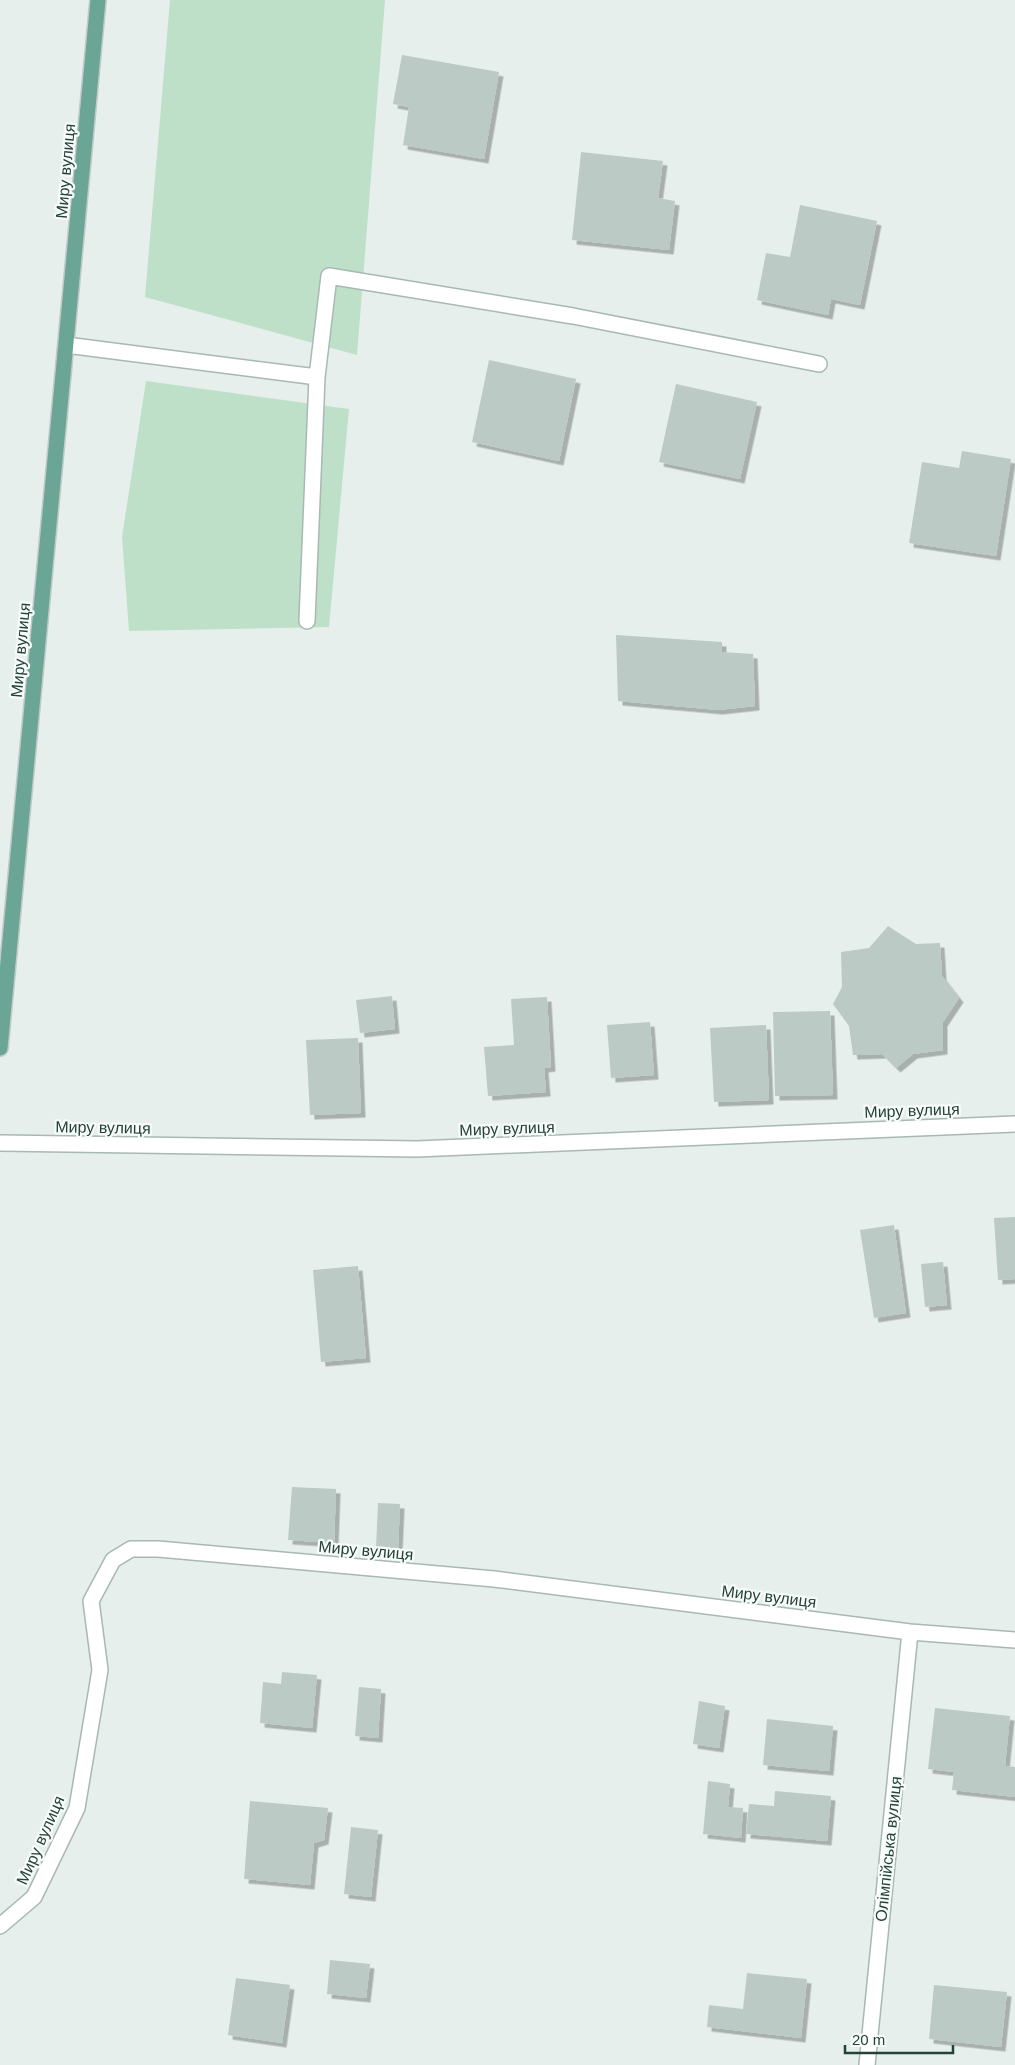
<svg xmlns="http://www.w3.org/2000/svg" width="1015" height="2065" viewBox="0 0 1015 2065" font-family="Arial,sans-serif">
	<style>
		.green { fill: #bfe0c8 }
		.building { fill: #bbcac4; filter: url(#shadow) }
		.lines { fill: none; stroke-linecap: round; stroke-linejoin: round }
		.minor-casing { stroke: #a8b8b2; stroke-width: 18 }
		.major-casing { stroke: #c2cac8; stroke-width: 18 }
		.minor { stroke: #fff; stroke-width: 15 }
		.major { stroke: #6aa596; stroke-width: 15 }
		.labels { text-anchor: middle; stroke-width: 4.5; stroke-linejoin: round; paint-order: stroke }
		.street-label { font-size: 16px; fill: #24423a; stroke: #f7fbf9 }
	</style>
	<defs>
		<filter id="shadow"><feDropShadow dx="4.5" dy="4.5" stdDeviation="0" flood-color="#0004"/></filter>
	</defs>
	<rect width="100%" height="100%" fill="#e6efeb"/>
	<path class="green" d="M 170,0 L 385,0 L 357,355 L 145,297 Z
		M 146,381 L 349,409 L 329,627 L 129,631 L 122,537 Z"/>
	<path class="building" d="M 402,55 L 499,72 L 484,159 L 403,145 L 409,107 L 393,104 Z
		M 581,152 L 663,161 L 658,198 L 675,201 L 669,250 L 572,240 Z
		M 800,205 L 877,221 L 860,305 L 831,299 L 828,315 L 757,300 L 766,253 L 790,257 Z
		M 489,360 L 576,379 L 559,461 L 472,442 Z
		M 676,384 L 757,402 L 740,479 L 659,462 Z
		M 962,451 L 1011,459 L 996,556 L 909,543 L 922,462 L 959,468 Z
		M 616,635 L 722,642 L 722,652 L 753,654 L 755,706 L 718,710 L 618,701 Z
		M 888,926 L 916,944 L 940,943 L 942,976 L 959,998 L 943,1022 L 943,1050 L 913,1054 L 896,1068 L 882,1054 L 853,1055 L 849,1026 L 833,1004 L 842,987 L 841,952 L 869,948 Z
		M 392,996 L 395,1029 L 360,1033 L 356,1000 Z
		M 547,997 L 551,1067 L 544,1068 L 546,1092 L 488,1096 L 484,1047 L 514,1045 L 511,999 Z
		M 830,1011 L 833,1095 L 775,1096 L 773,1012 Z
		M 650,1022 L 654,1075 L 611,1078 L 607,1025 Z
		M 766,1025 L 769,1100 L 714,1102 L 710,1028 Z
		M 358,1038 L 361,1113 L 310,1115 L 306,1040 Z
		M 1015,1217 L 1015,1279 L 998,1280 L 994,1218 Z
		M 894,1225 L 906,1313 L 874,1318 L 860,1230 Z
		M 943,1262 L 947,1305 L 925,1307 L 921,1264 Z
		M 358,1266 L 366,1358 L 321,1362 L 313,1270 Z
		M 292,1487 L 336,1489 L 334,1543 L 288,1540 Z
		M 378,1503 L 400,1504 L 398,1549 L 376,1548 Z
		M 282,1672 L 317,1675 L 312,1728 L 260,1723 L 263,1682 L 281,1684 Z
		M 359,1687 L 381,1689 L 378,1738 L 355,1736 Z
		M 699,1701 L 725,1706 L 719,1748 L 693,1744 Z
		M 935,1708 L 1010,1716 L 1005,1766 L 1015,1767 L 1015,1797 L 952,1790 L 954,1772 L 928,1769 Z
		M 767,1719 L 833,1726 L 829,1771 L 763,1765 Z
		M 708,1781 L 730,1784 L 728,1807 L 743,1808 L 741,1838 L 703,1834 Z
		M 775,1791 L 831,1796 L 827,1841 L 746,1834 L 749,1804 L 774,1806 Z
		M 250,1801 L 328,1808 L 324,1840 L 314,1843 L 310,1885 L 244,1879 Z
		M 351,1827 L 378,1830 L 371,1897 L 344,1894 Z
		M 330,1960 L 370,1964 L 366,1998 L 327,1994 Z
		M 747,1973 L 807,1979 L 801,2038 L 707,2027 L 709,2005 L 743,2009 Z
		M 236,1978 L 290,1985 L 282,2043 L 228,2035 Z
		M 934,1985 L 1007,1992 L 1001,2047 L 929,2039 Z"/>
	<g class="lines">
		<g class="minor-casing">
			<path id="minor" d="M 66,345 L 317,377
				M 307,621 L 317,377 L 329,276 L 573,316 L 819,364
				M 0,1143 L 417,1149 L 1015,1124
				M 0,1926 L 34,1897 L 77,1808 L 100,1670 L 91,1601 L 113,1560 L 131,1549 L 158,1549 L 494,1579 L 910,1632 L 1015,1640
				M 867,2065 L 910,1632"/>
		</g>
		<g class="major-casing">
			<path id="major" d="M 0,1048 L 98,0"/>
		</g>
		<use href="#minor" class="minor"/>
		<use href="#major" class="major"/>
	</g>
	<g class="labels">
		<g class="street-label">
			<text transform="translate(65 171) rotate(-85)" y="6">Миру вулиця</text>
			<text transform="translate(20 650) rotate(-85)" y="6">Миру вулиця</text>
			<text transform="translate(912 1110) rotate(-2)" y="6">Миру вулиця</text>
			<text transform="translate(103 1127) rotate(1)" y="6">Миру вулиця</text>
			<text transform="translate(507 1128) rotate(-2)" y="6">Миру вулиця</text>
			<text transform="translate(366 1550) rotate(5)" y="6">Миру вулиця</text>
			<text transform="translate(769 1596) rotate(7)" y="6">Миру вулиця</text>
			<text transform="translate(40 1840) rotate(-66)" y="6">Миру вулиця</text>
			<text transform="translate(888 1849) rotate(-84)" y="6">Олімпійська вулиця</text>
		</g>
	</g>
	<path d="M845 2045v8h108v-8" fill="none" stroke="#24423a" stroke-width="2.5"/>
	<text x="852" y="2045" font-size="15" fill="#24423a" stroke="#f7fbf9" stroke-width="4" paint-order="stroke">20 m</text>
</svg>
